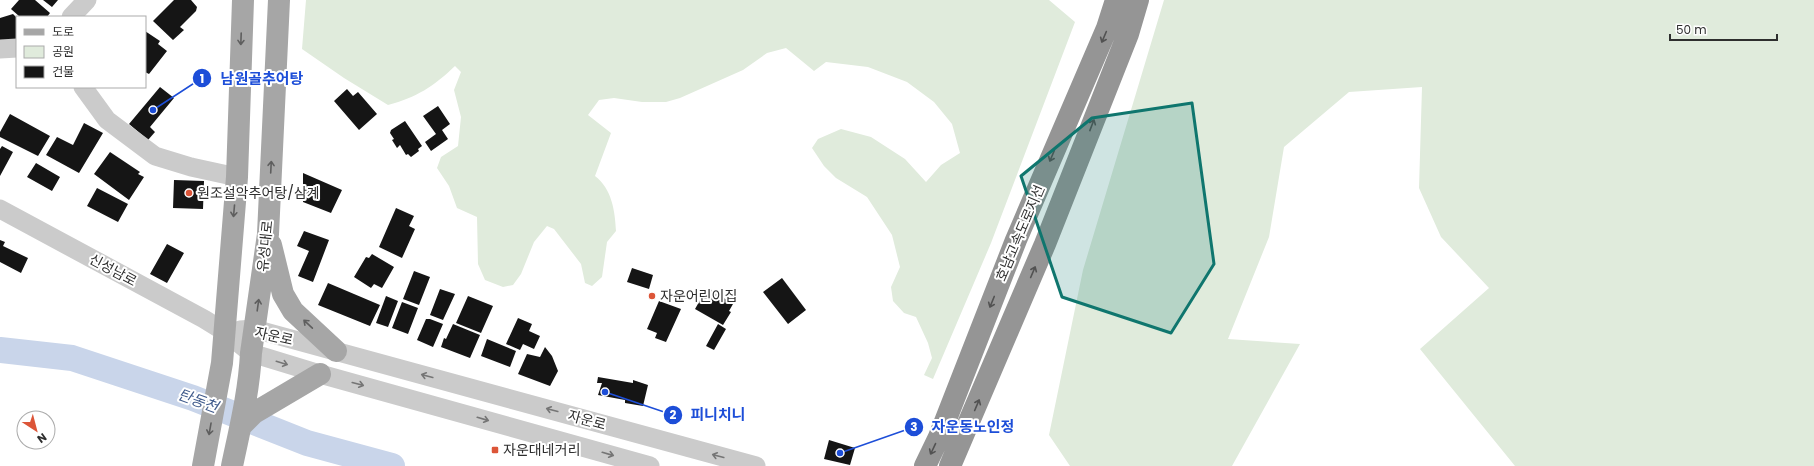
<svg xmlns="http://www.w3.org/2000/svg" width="1814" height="466" viewBox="0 0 1814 466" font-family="Poppins,'Noto Sans KR',sans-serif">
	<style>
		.green { fill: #e0ebdc }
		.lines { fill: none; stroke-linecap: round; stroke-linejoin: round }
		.river { stroke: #c9d5ea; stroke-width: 26 }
		.building { fill: #151515 }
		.minor { stroke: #cbcbcb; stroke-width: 19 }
		.major { stroke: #a6a6a6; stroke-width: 22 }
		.highway { stroke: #959595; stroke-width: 22 }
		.oneway { stroke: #525252 }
		.oneway2 { stroke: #5e5e5e }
		.oneway3 { stroke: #757575 }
		.marked { fill: #0f766e; fill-opacity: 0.2; stroke: #0f766e; stroke-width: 3; stroke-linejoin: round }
		.poi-dot { fill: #dc5538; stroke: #fff; stroke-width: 1.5 }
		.labels { text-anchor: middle; stroke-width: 4; stroke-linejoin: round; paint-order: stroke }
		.poi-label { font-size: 14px; fill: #2e2e2e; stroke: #fff; text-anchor: start }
		.street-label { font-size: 14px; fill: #2e2e2e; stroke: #fff }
		.water-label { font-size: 15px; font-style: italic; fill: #405b8c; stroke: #fff }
		.leader { fill: none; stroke: #1d4ed8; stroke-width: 1.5 }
		.callout-dot { fill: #1d4ed8; stroke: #fff; stroke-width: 1.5 }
		.mark-label { font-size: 12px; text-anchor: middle; font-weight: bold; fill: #fff }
		.callout-label { font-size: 15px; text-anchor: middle; font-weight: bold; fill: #1d4ed8; stroke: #fff; stroke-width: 4; stroke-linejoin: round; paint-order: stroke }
	</style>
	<rect width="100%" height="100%" fill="#fff"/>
	<path class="green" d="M 306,0 L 1049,0 L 1075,22 L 991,243 L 933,379 L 924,375 L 932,358 L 928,343 L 916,317 L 904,313 L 893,301 L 891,287 L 900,267 L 892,235 L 867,197 L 836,178 L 824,166 L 812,148 L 818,139 L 841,129 L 871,137 L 905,159 L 926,182 L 941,165 L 960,153 L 952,124 L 934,102 L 907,82 L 868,67 L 826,62 L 814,71 L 786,48 L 767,53 L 743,70 L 680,98 L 666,102 L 642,102 L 614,98 L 599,100 L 588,115 L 611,133 L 595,176 C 612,189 615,211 616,231 L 607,242 L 602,277 L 592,286 L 585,283 L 581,264 L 554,229 L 547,226 L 534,242 L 521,274 L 513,285 L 503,287 L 485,280 L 478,264 L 477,217 L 457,208 L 449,186 L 437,168 L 441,157 L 458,146 L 461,117 L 454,90 L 461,72 L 455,66 C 433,87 417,97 388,105 L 344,78 L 302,49 Z
		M 1164,0 L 1814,0 L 1814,466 L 1515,466 L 1420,349 L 1489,288 L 1441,237 L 1419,188 L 1422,87 L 1349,92 L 1284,147 L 1269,237 L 1228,339 L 1300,344 L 1232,466 L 1070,466 L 1049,435 L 1083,270 Z"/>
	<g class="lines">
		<path class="river" d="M 0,350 L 72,358 L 193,398 L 307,443 L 392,466"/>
	</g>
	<path class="building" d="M 19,0 L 35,0 L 50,13 L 47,17 L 20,17 L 11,9 Z
		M 43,0 L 58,0 L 52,7 Z
		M 174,0 L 191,0 L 197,7 L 196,11 L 180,27 L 184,30 L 173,40 L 153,21 Z
		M 13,14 L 17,18 L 17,41 L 0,45 L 0,18 Z
		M 145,31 L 160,41 L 158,44 L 167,51 L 149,74 L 145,72 Z
		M 160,87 L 174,98 L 150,127 L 155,132 L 148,140 L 129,124 Z
		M 347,89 L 353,96 L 358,92 L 377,114 L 359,130 L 334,101 Z
		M 438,106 L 450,124 L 442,130 L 448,139 L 431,151 L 425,142 L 436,134 L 423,116 Z
		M 10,114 L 50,136 L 38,156 L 0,137 L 0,132 Z
		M 405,121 L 422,146 L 418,149 L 419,151 L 411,157 L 408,154 L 406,155 L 400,145 L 397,148 L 392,140 L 394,139 L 390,133 L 391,130 Z
		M 84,123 L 103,133 L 79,173 L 46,155 L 57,137 L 73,145 Z
		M 2,146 L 13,152 L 0,176 L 0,149 Z
		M 110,152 L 140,172 L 138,174 L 144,177 L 129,200 L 94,174 Z
		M 36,163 L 60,177 L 52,191 L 27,177 Z
		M 303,173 L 342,190 L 331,213 L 303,202 Z
		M 174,180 L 204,181 L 203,209 L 173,208 Z
		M 97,188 L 128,204 L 118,222 L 87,206 Z
		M 396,208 L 414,216 L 409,226 L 415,229 L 402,258 L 379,247 Z
		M 304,231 L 329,240 L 313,282 L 298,276 L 309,251 L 297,246 Z
		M 0,240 L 5,242 L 3,246 L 28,258 L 21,273 L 0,262 Z
		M 167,244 L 184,253 L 167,283 L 150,274 Z
		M 372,254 L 394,267 L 382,288 L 374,284 L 371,288 L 354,277 L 366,257 L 369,258 Z
		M 632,268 L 653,275 L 649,289 L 627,282 Z
		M 414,271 L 430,277 L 419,305 L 403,299 Z
		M 782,278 L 806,310 L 788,324 L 763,292 Z
		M 328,283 L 380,305 L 370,326 L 318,305 Z
		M 440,289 L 455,294 L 443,320 L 430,315 Z
		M 710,289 L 733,304 L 729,311 L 731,312 L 723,325 L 695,309 L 703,295 L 706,296 Z
		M 386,296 L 398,301 L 388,327 L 376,323 Z
		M 468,296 L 493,306 L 481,333 L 456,323 Z
		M 659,301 L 681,309 L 666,342 L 655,338 L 657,333 L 647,329 Z
		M 402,302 L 418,308 L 408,334 L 392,328 Z
		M 518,318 L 532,324 L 529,331 L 540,336 L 534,349 L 523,344 L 520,350 L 506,344 Z
		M 426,319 L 430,319 L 443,324 L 433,347 L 417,340 Z
		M 453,324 L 480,335 L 470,358 L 441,347 L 444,338 L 446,339 Z
		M 718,324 L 726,329 L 714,350 L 706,346 Z
		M 487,339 L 516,351 L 510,367 L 481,356 Z
		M 545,347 L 552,356 L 558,371 L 550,386 L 518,374 L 527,354 L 540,357 Z
		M 598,377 L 633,383 L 633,380 L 648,385 L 643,406 L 625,403 L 625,400 L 598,395 L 602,383 L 597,383 Z
		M 829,440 L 855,448 L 850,465 L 824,459 Z"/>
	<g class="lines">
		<path class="minor" d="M 71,17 L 87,0
			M 0,49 L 17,48
			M 83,87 L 107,120 L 155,156 L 191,167 L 237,177
			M 0,209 L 204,319 L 225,332 L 251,353 L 320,374 L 650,466
			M 240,330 L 254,329 L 756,466"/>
		<path class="major" d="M 271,245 L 283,294 L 293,311 L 336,351
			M 242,425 L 254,413 L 320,374
			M 203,466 L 222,363 L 237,177 L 243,0
			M 232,466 C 240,428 249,392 251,353 L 268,234 L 279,0"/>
		<path class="highway" d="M 925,466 L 939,437 L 1016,240 L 1107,28 L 1116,0
			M 950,466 L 1045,244 L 1128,34 L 1138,0"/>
	</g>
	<defs><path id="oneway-shaft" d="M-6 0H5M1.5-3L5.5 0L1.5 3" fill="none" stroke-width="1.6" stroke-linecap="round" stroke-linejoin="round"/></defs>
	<g class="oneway">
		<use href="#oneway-shaft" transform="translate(1104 37) rotate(113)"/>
		<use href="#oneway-shaft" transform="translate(1092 125) rotate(-69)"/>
		<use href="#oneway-shaft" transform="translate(1052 156) rotate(113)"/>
		<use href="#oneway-shaft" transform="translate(1033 272) rotate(-67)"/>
		<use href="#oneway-shaft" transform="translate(992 302) rotate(112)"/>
		<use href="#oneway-shaft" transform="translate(977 405) rotate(-67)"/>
		<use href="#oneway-shaft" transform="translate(933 449) rotate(115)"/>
	</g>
	<g class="oneway2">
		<use href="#oneway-shaft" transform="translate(241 39) rotate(92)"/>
		<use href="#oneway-shaft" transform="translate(271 167) rotate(-87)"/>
		<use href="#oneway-shaft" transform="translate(234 211) rotate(95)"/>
		<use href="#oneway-shaft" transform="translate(258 305) rotate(-82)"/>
		<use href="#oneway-shaft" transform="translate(308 324) rotate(-137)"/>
		<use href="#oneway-shaft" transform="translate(210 429) rotate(100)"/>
	</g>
	<g class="oneway3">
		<use href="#oneway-shaft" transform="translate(282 363) rotate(17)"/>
		<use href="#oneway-shaft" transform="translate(427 376) rotate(-165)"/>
		<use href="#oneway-shaft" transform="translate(358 384) rotate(15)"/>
		<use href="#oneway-shaft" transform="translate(552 410) rotate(-165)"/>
		<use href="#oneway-shaft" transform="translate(483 419) rotate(16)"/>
		<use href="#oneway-shaft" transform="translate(608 454) rotate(16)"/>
		<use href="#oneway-shaft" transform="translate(718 456) rotate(-165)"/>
	</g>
	<path class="marked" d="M 1192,103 L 1214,264 L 1171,333 L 1062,297 L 1021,176 L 1092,118 Z"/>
	<g class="poi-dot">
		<circle cx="189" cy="193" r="4"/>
		<circle cx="652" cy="296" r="4"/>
		<rect x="491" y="446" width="8" height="8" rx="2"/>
	</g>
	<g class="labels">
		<g class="poi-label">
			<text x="197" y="198">원조설악추어탕/삼계</text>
			<text x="660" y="301">자운어린이집</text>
			<text x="503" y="455">자운대네거리</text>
		</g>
		<g class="street-label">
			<text transform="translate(1020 233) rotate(-67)" y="5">호남고속도로지선</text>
			<text transform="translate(265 246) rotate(-84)" y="5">유성대로</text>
			<text transform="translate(113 270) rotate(28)" y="5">신성남로</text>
			<text transform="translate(274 336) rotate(13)" y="5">자운로</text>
			<text transform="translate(587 420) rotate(15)" y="5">자운로</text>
		</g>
		<g class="water-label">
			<text transform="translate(198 401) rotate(20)" y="5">탄동천</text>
		</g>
	</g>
	<path class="leader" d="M153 110L202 78M605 392L673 415M840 453L914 427"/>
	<g class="callout-dot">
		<circle cx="153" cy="110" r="4"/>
		<circle cx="605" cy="392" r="4"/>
		<circle cx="840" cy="453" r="4"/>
		<circle cx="202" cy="78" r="10"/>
		<circle cx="673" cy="415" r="10"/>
		<circle cx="914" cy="427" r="10"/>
	</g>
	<g class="mark-label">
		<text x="202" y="83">1</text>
		<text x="673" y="419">2</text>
		<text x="914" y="431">3</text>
	</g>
	<g class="callout-label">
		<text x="262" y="84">남원골추어탕</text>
		<text x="718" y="420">피니치니</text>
		<text x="973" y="432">자운동노인정</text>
	</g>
	<rect x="16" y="16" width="130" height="72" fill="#ffffff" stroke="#ababab"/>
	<rect x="24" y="29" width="20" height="6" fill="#a6a6a6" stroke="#ababab"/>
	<text x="52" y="36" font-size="12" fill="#2e2e2e">도로</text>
	<rect x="24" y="46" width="20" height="12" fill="#e0ebdc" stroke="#ababab"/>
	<text x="52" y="56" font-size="12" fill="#2e2e2e">공원</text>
	<rect x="24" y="66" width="20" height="12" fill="#151515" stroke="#ababab"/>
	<text x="52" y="76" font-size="12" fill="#2e2e2e">건물</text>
	<g transform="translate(36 430) rotate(144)"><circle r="19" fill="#ffffff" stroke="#ababab"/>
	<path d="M0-3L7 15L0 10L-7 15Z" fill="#dc5538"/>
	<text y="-6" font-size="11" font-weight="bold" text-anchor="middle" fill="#2e2e2e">N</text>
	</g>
	<path d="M1670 34v6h107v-6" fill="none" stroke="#2e2e2e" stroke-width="2"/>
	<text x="1676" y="34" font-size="12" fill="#2e2e2e" stroke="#ffffff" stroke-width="3" paint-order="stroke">50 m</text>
</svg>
